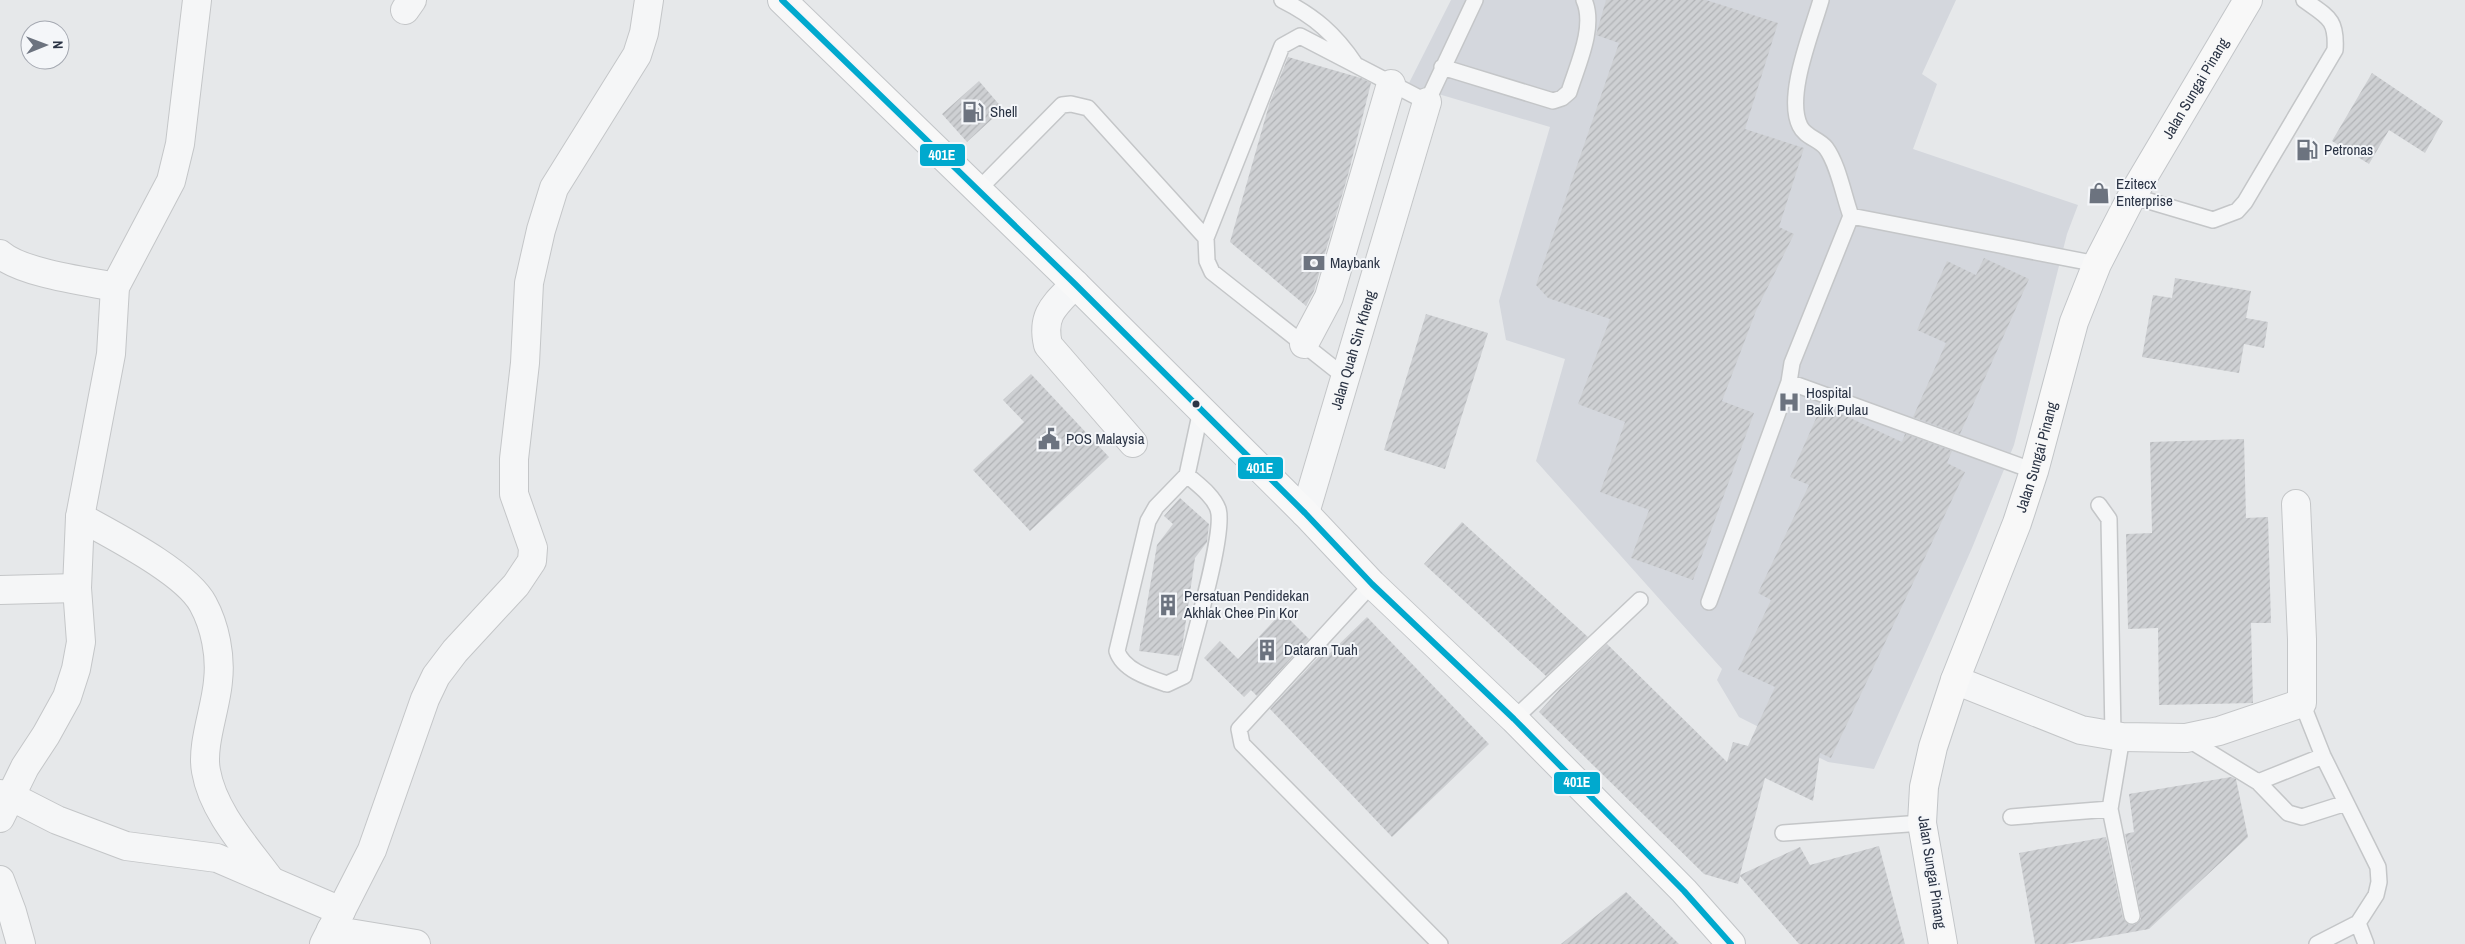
<svg xmlns="http://www.w3.org/2000/svg" width="2465" height="944" viewBox="0 0 2465 944" font-family="'Archivo Narrow',sans-serif">
	<style>
		.built { fill: #d4d7dd }
		.building { fill: url(#building-hatch) }
		.lines { fill: none; stroke-linecap: round; stroke-linejoin: round }
		.service-casing { stroke: #c4c6c8; stroke-width: 18 }
		.minor-casing { stroke: #c4c6c8; stroke-width: 30 }
		.primary-casing { stroke: #c2c5c8; stroke-width: 30 }
		.service { stroke: #f5f6f7; stroke-width: 15 }
		.minor { stroke: #f5f6f7; stroke-width: 28 }
		.primary { stroke: #f8f8f8; stroke-width: 28 }
		.bus-1-casing { stroke: #f4f6f9; stroke-width: 10 }
		.bus-1 { stroke: #00a9ce; stroke-width: 6 }
		.bus-dot { fill: #2b3445; stroke: #f4f6f9; stroke-width: 2 }
		.labels { text-anchor: middle; stroke-width: 4; stroke-linejoin: round; paint-order: stroke }
		.street-label { font-size: 15px; fill: #2b3445; stroke: #f4f6f9 }
		.poi-label { font-size: 15px; fill: #2b3445; stroke: #f4f6f9; text-anchor: start }
		.line-badge { stroke: #f4f6f9; stroke-width: 2 }
		.badge-label { font-size: 14px; text-anchor: middle; font-weight: bold; fill: #fff }
	</style>
	<defs>
		<pattern id="building-hatch" width="6" height="6" patternUnits="userSpaceOnUse" patternTransform="scale(1.25)"><rect width="6" height="6" fill="#ced0d3"/><path d="M-1 1l2-2M0 6l6-6M5 7l2-2" fill="none" stroke="#b1b3b6"/></pattern>
	</defs>
	<rect width="100%" height="100%" fill="#e6e8ea"/>
	<path class="built" d="M 1451,0 L 1956,0 L 1922,74 L 1937,84 L 1913,149 L 2078,205 L 2067,234 L 2014,445 L 1972,548 L 1874,769 L 1828,762 L 1739,717 L 1717,680 L 1722,669 L 1536,461 L 1565,359 L 1506,340 L 1499,301 L 1550,127 L 1408,85 Z"/>
	<path class="building" d="M 1606,0 L 1706,0 L 1778,23 L 1745,129 L 1804,148 L 1779,227 L 1794,234 L 1756,311 L 1722,401 L 1754,413 L 1693,580 L 1631,558 L 1649,510 L 1600,492 L 1625,422 L 1578,404 L 1610,319 L 1548,298 L 1536,285 L 1619,43 L 1596,35 Z
		M 1288,57 L 1361,78 L 1371,83 L 1348,175 L 1314,291 L 1306,306 L 1230,242 L 1269,105 Z
		M 2372,73 L 2443,121 L 2425,153 L 2389,130 L 2369,164 L 2332,141 Z
		M 979,81 L 1003,109 L 967,142 L 942,114 Z
		M 1984,258 L 2029,279 L 1960,434 L 1913,417 L 1946,343 L 1917,330 L 1947,261 L 1976,275 Z
		M 2175,278 L 2251,291 L 2246,318 L 2268,322 L 2264,348 L 2244,344 L 2239,373 L 2142,357 L 2153,295 L 2172,298 Z
		M 1426,314 L 1488,333 L 1445,469 L 1384,450 Z
		M 1031,374 L 1109,457 L 1030,531 L 973,470 L 1024,422 L 1003,400 Z
		M 1822,405 L 1902,442 L 1905,434 L 1952,451 L 1947,463 L 1965,472 L 1831,758 L 1820,753 L 1813,801 L 1765,778 L 1740,875 L 1800,847 L 1810,865 L 1879,846 L 1905,944 L 1799,944 L 1740,876 L 1738,884 L 1704,874 L 1539,712 L 1560,689 L 1607,644 L 1727,762 L 1733,742 L 1748,746 L 1775,687 L 1738,670 L 1771,600 L 1758,593 L 1809,485 L 1790,477 Z
		M 2244,439 L 2246,518 L 2268,517 L 2271,623 L 2251,623 L 2253,703 L 2159,705 L 2158,628 L 2128,629 L 2126,534 L 2152,533 L 2150,442 Z
		M 1180,498 L 1209,524 L 1207,542 L 1195,558 L 1182,648 L 1179,656 L 1139,651 L 1157,545 L 1173,524 L 1164,516 Z
		M 1462,522 L 1588,637 L 1546,676 L 1424,564 Z
		M 1282,612 L 1309,639 L 1257,696 L 1251,690 L 1244,697 L 1204,658 L 1220,641 L 1238,659 Z
		M 1367,617 L 1489,744 L 1392,837 L 1270,709 L 1323,652 L 1327,656 Z
		M 2231,777 L 2236,779 L 2248,837 L 2149,929 L 2066,944 L 2035,944 L 2019,853 L 2106,837 L 2123,918 L 2129,925 L 2134,925 L 2141,919 L 2141,915 L 2125,834 L 2134,832 L 2129,794 Z
		M 1626,892 L 1679,944 L 1561,944 Z"/>
	<g class="lines">
		<g class="service-casing">
			<path id="service" d="M 1282,0 C 1314,16 1335,34 1355,64
				M 1821,0 C 1812,32 1785,96 1800,126 C 1805,137 1819,139 1826,148 C 1838,164 1844,197 1851,216
				M 1442,67 L 1553,101 L 1562,98 L 1569,92 C 1577,66 1596,27 1584,0
				M 978,190 L 1062,105 L 1071,104 L 1088,108 L 1206,238
				M 2132,196 L 2213,220 L 2237,211 L 2245,202 L 2335,50 C 2337,19 2328,17 2304,0
				M 1345,377 L 1212,272 L 1207,261 L 1206,238 L 1282,46 L 1300,36 L 1427,102 L 1475,0
				M 2034,471 L 1789,382 L 1792,363 L 1851,216 L 2097,264
				M 1187,475 L 1156,507 L 1148,521 L 1117,651 C 1123,670 1149,678 1167,684 L 1184,676 C 1191,647 1226,532 1218,509 C 1213,495 1197,484 1187,475 L 1201,410
				M 2099,505 L 2109,519 L 2113,735
				M 1372,584 L 1239,729 L 1242,744 L 1440,944
				M 1709,602 L 1789,382
				M 2302,703 L 2323,756 L 2378,867 L 2379,882 L 2376,895 L 2358,923 L 2317,944
				M 1514,719 L 1640,600
				M 2122,737 L 2110,809 L 2132,916
				M 2186,738 L 2258,782 L 2288,813 L 2302,817 L 2346,803
				M 2258,782 L 2323,756
				M 2011,817 L 2110,809
				M 1783,833 L 1922,823
				M 2358,923 L 2366,944"/>
		</g>
		<g class="minor-casing">
			<g id="minor">
				<path d="M 405,10 L 412,0"/>
				<path d="M 0,254 C 22,273 85,281 115,287"/>
				<path d="M 1075,284 C 1055,305 1041,314 1048,345 L 1133,443"/>
				<path d="M 1304,344 L 1329,297 L 1391,84"/>
				<path id="s1" d="M 1305,513 L 1427,102"/>
				<path d="M 80,517 C 112,535 186,572 203,604 C 215,626 221,656 218,681 C 216,708 201,745 206,771 C 213,812 247,848 271,881"/>
				<path d="M 0,590 L 77,588"/>
				<path d="M 1955,680 L 2081,730 L 2122,737 L 2186,738 L 2219,731 L 2302,703 L 2302,639 L 2296,504"/>
				<path d="M 0,794 L 10,796 L 57,820 L 126,846 L 217,858 L 341,911"/>
				<path d="M 0,818 L 25,767 L 46,735 L 67,697 L 76,669 L 81,642 L 77,588 L 80,517 L 111,354 L 115,287 L 171,181 L 180,144 L 197,0"/>
				<path d="M 0,880 L 12,912 L 21,944"/>
				<path d="M 331,930 L 416,944"/>
				<path d="M 324,944 L 372,850 L 425,699 L 436,676 L 455,651 L 516,585 L 532,561 L 533,548 L 514,494 L 514,459 L 525,363 L 529,283 L 541,230 L 554,188 L 637,55 L 644,33 L 649,0"/>
			</g>
		</g>
		<g class="primary-casing">
			<g id="primary">
				<path d="M 782,0 L 1075,284 L 1305,513 L 1372,584 L 1514,719 L 1684,891 L 1731,944"/>
				<path id="s2" d="M 1943,944 L 1922,823 L 1924,787 L 1933,747 L 1955,680 L 2017,523 L 2034,471 L 2074,322 L 2097,264 L 2132,196 L 2248,0"/>
			</g>
		</g>
		<use href="#service" class="service"/>
		<use href="#minor" class="minor"/>
		<use href="#primary" class="primary"/>
		<g class="bus-1-casing">
			<path id="bus-1" d="M 782,0 L 1075,284 L 1305,513 L 1372,584 L 1514,719 L 1684,891 L 1731,944"/>
		</g>
		<use href="#bus-1" class="bus-1"/>
	</g>
	<defs>
		<g id="fuel-bare" transform="scale(1.725)"><path d="M-5.5-6h7V0h2V4h1.3V-2.5L3-4.5l.8-.8L6-3V5H2.5V1h-1V6h-7ZM-4.2-4.7v3.2H.2V-4.7Z" fill="#6c737f" stroke="#f4f6f9" stroke-width="2.5" paint-order="stroke"/></g>
		<g id="shop-bare" transform="scale(1.725)"><path d="M-5-2.5h2.3a2.7 3.5 0 0 1 5.4 0H5L5.5 6h-11ZM-1.5-2.5h3a1.5 2.3 0 0 0-3 0Z" fill="#6c737f" stroke="#f4f6f9" stroke-width="2.5" paint-order="stroke"/></g>
		<g id="bank-bare" transform="scale(1.725)"><path d="M-6-4H6V4H-6ZM0-2.3a2.3 2.3 0 1 0 0 4.6a2.3 2.3 0 1 0 0-4.6Z" fill="#6c737f" stroke="#f4f6f9" stroke-width="2.5" paint-order="stroke"/></g>
		<g id="hospital-bare" transform="scale(1.725)"><path d="M-5-5h3v3.5h4V-5h3V5h-3V1.5h-4V5h-3Z" fill="#6c737f" stroke="#f4f6f9" stroke-width="2.5" paint-order="stroke"/></g>
		<g id="civic-bare" transform="scale(1.725)"><path d="M-.6-6.5H3V-4.5H.6V-3L4-1V1h2V6H-6V1h2V-1L-.6-3ZM-1.2 2.5V6h2.4V2.5Z" fill="#6c737f" stroke="#f4f6f9" stroke-width="2.5" paint-order="stroke"/></g>
		<g id="building-bare" transform="scale(1.725)"><path d="M-4-6H4V6H1V3H-1V6H-4ZM-2.5-4.3h1.7v1.8h-1.7ZM.8-4.3h1.7v1.8H.8ZM-2.5-1h1.7V.8h-1.7ZM.8-1h1.7V.8H.8Z" fill="#6c737f" stroke="#f4f6f9" stroke-width="2.5" paint-order="stroke"/></g>
	</defs>
	<g fill-rule="evenodd">
		<use href="#fuel-bare" x="973" y="112"/>
		<use href="#fuel-bare" x="2307" y="150"/>
		<use href="#shop-bare" x="2099" y="193"/>
		<use href="#bank-bare" x="1314" y="263"/>
		<use href="#hospital-bare" x="1789" y="402"/>
		<use href="#civic-bare" x="1049" y="439"/>
		<use href="#building-bare" x="1168" y="605"/>
		<use href="#building-bare" x="1267" y="650"/>
	</g>
	<circle class="bus-dot" cx="1196" cy="404" r="4.5"/>
	<g class="labels">
		<g class="street-label">
			<text dy="5" stroke="none"><textPath href="#s2" startOffset="912">Jalan Sungai Pinang</textPath></text>
			<text dy="5" stroke="none"><textPath href="#s1" startOffset="170">Jalan Quah Sin Kheng</textPath></text>
			<text dy="5" stroke="none"><textPath href="#s2" startOffset="508">Jalan Sungai Pinang</textPath></text>
			<text transform="translate(1932 872) rotate(81)" y="5">Jalan Sungai Pinang</text>
		</g>
		<g class="poi-label">
			<text x="990" y="117">Shell</text>
			<text x="2324" y="155">Petronas</text>
			<text x="2116" y="189">Ezitecx<tspan x="2116" dy="17">Enterprise</tspan></text>
			<text x="1330" y="268">Maybank</text>
			<text x="1806" y="398">Hospital<tspan x="1806" dy="17">Balik Pulau</tspan></text>
			<text x="1066" y="444">POS Malaysia</text>
			<text x="1184" y="601">Persatuan Pendidekan<tspan x="1184" dy="17">Akhlak Chee Pin Kor</tspan></text>
			<text x="1284" y="655">Dataran Tuah</text>
		</g>
	</g>
	<g class="line-badge">
		<rect x="919" y="143" width="47" height="24" rx="5" fill="#00a9ce"/>
		<rect x="1237" y="456" width="47" height="24" rx="5" fill="#00a9ce"/>
		<rect x="1553" y="771" width="48" height="24" rx="5" fill="#00a9ce"/>
	</g>
	<g class="badge-label">
		<text x="942" y="160">401E</text>
		<text x="1260" y="473">401E</text>
		<text x="1577" y="787">401E</text>
	</g>
	<g transform="translate(45 45) rotate(89)"><circle r="24" fill="#f4f6f9" stroke="#a4a8b1"/>
	<path d="M0-4L9 19L0 12L-9 19Z" fill="#6c737f"/>
	<text y="-8" font-size="14" font-weight="bold" text-anchor="middle" fill="#2b3445">N</text>
	</g>
</svg>
